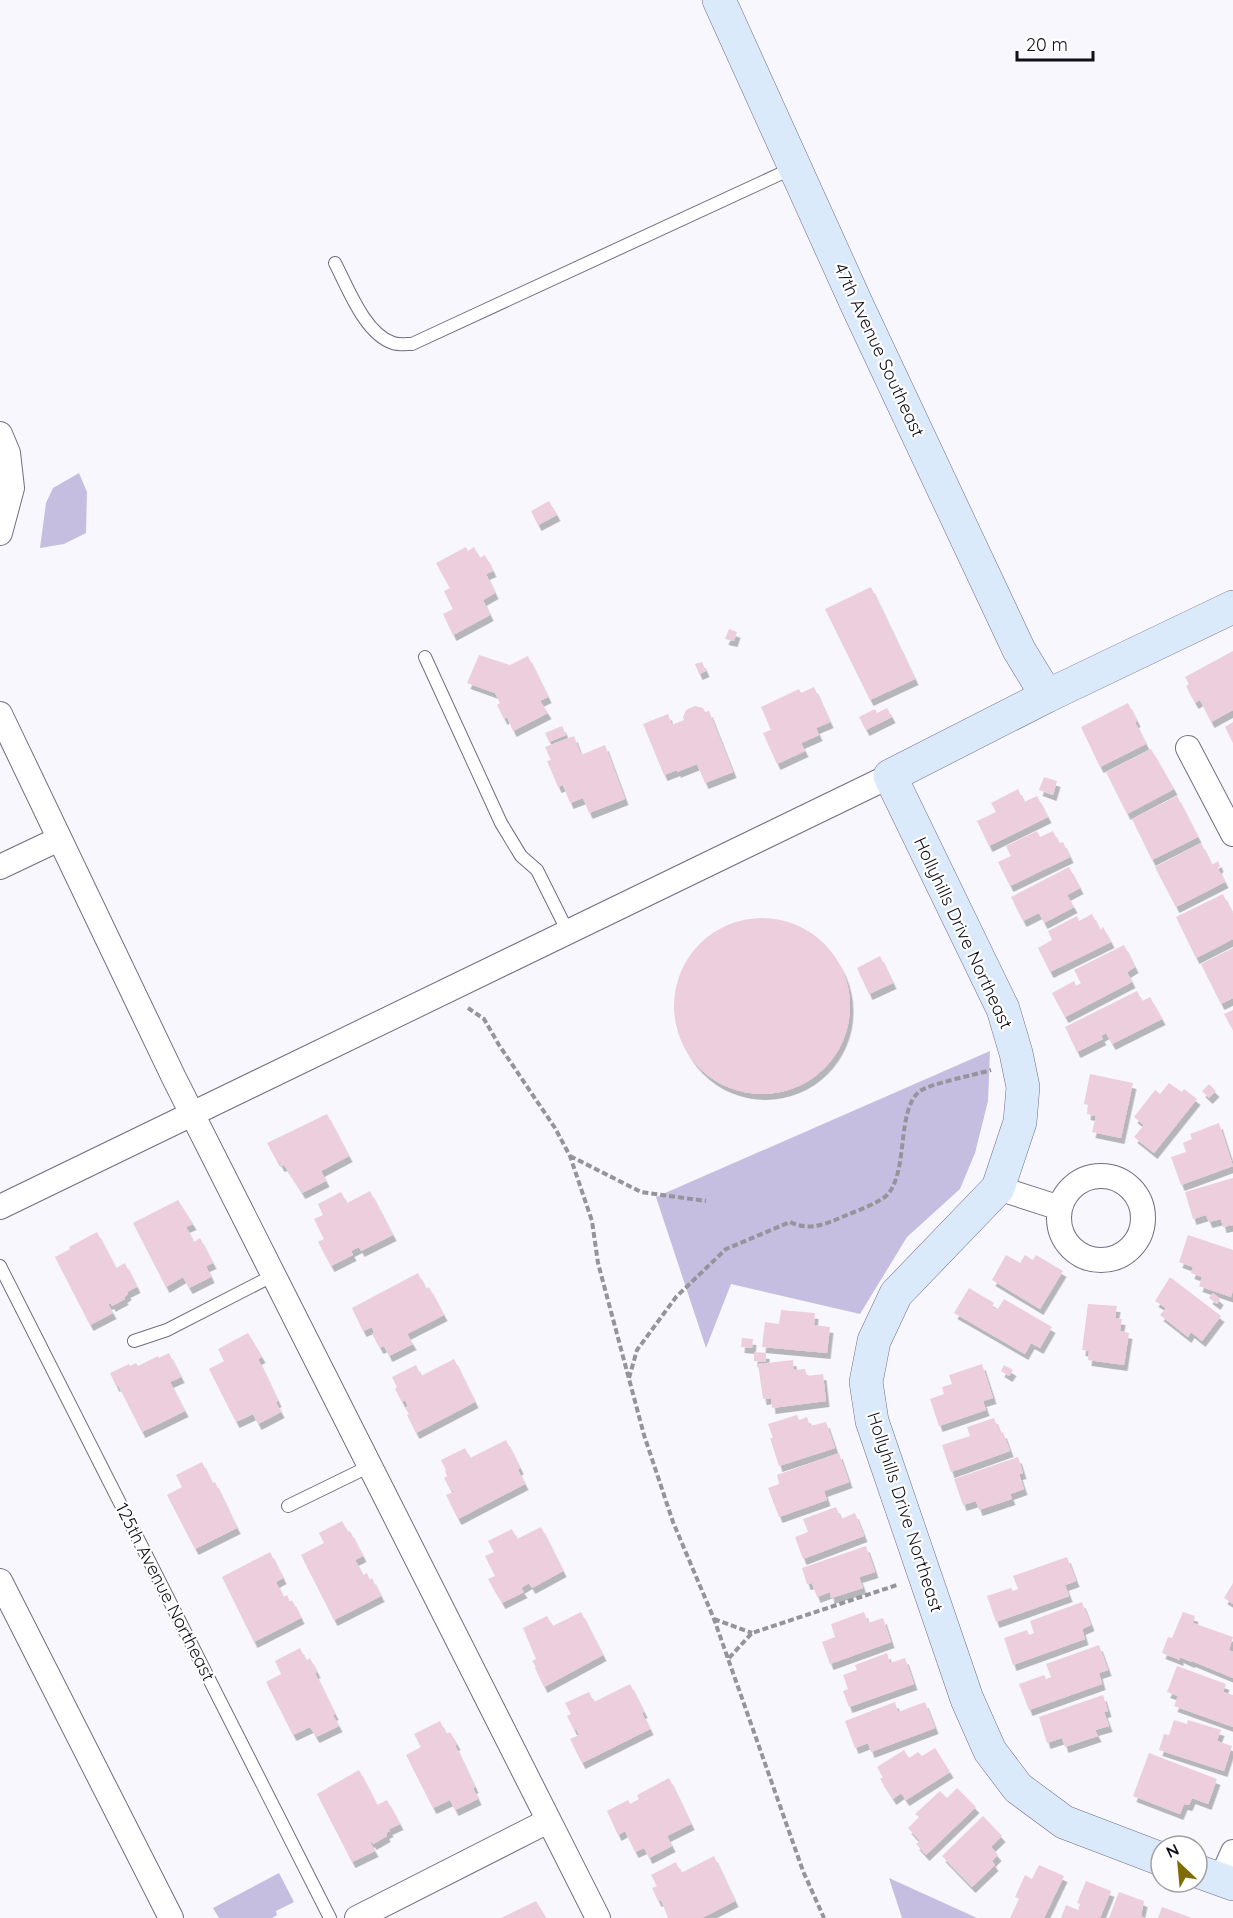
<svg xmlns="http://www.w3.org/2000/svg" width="1233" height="1918" viewBox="0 0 1233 1918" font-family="Quicksand,sans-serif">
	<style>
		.green { fill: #c5bee1 }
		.building { fill: #edcedd; filter: url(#shadow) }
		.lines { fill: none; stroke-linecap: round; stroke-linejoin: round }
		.lane-casing { stroke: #726d87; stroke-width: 14 }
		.street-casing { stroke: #726d87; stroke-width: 26 }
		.secondary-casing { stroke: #726d87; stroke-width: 34 }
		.path { stroke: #95949b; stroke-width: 4; stroke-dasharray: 6 3; stroke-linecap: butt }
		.lane { stroke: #fff; stroke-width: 12 }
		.street { stroke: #fff; stroke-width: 24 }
		.secondary { stroke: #daeafb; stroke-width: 33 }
		.labels { text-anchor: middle; stroke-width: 4.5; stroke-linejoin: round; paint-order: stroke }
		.street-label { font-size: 18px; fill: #110f18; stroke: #fff }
	</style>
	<defs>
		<filter id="shadow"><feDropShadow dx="3.5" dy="6" stdDeviation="0" flood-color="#0004"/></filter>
	</defs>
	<rect width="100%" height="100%" fill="#f8f7fd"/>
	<path class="green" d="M 79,473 L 87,492 L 86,533 L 64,544 L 40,548 L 46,503 L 53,488 Z
		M 990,1051 L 988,1101 L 975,1153 L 960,1189 L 907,1237 L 860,1314 L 731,1284 L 706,1348 L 656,1197 Z
		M 279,1873 L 294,1902 L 276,1911 L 277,1915 L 272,1918 L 219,1918 L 213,1908 Z
		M 889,1878 L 977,1918 L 902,1918 Z"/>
	<path class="building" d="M 549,501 L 557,515 L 538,525 L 531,511 Z
		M 466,547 L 468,551 L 474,547 L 480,558 L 485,555 L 493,571 L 486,574 L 495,593 L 483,600 L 490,615 L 453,635 L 443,614 L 453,609 L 444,591 L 450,588 L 436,563 Z
		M 871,587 L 915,679 L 870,700 L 825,609 Z
		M 729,629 L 737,632 L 734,641 L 725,639 Z
		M 1233,651 L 1233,710 L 1211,722 L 1200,700 L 1195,703 L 1186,686 L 1189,684 L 1185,677 Z
		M 479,655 L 510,665 L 528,656 L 548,697 L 540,701 L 548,713 L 513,731 L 507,717 L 504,719 L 497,705 L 500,703 L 495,693 L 467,683 Z
		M 702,662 L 706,671 L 699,674 L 695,664 Z
		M 814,687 L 830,722 L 816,728 L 819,735 L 801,743 L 805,751 L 777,764 L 763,733 L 771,730 L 761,707 L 799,689 L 801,693 Z
		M 1128,703 L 1137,721 L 1135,722 L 1146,744 L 1100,767 L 1081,727 Z
		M 695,706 L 703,708 L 705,712 L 709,711 L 733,772 L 705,783 L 697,764 L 677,772 L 677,770 L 664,775 L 643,724 L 668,714 L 672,725 L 684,720 L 683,717 L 686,710 Z
		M 887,708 L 892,717 L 866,730 L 859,717 L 875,709 L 877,713 Z
		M 1233,722 L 1233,743 L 1225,727 Z
		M 562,726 L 566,735 L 549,742 L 545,733 Z
		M 574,736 L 581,755 L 605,745 L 625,799 L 589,813 L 583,798 L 570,803 L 563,785 L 558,787 L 547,761 L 551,760 L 545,747 Z
		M 1151,749 L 1174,789 L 1127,814 L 1106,772 Z
		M 1044,777 L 1057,781 L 1053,795 L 1039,790 Z
		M 1018,789 L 1024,802 L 1037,796 L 1048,817 L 989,846 L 977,821 L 996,812 L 991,803 Z
		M 1177,796 L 1198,837 L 1152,860 L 1132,819 Z
		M 1037,831 L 1040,837 L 1053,831 L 1059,843 L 1063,842 L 1070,857 L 1010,886 L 998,862 L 1011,856 L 1006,846 Z
		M 1201,843 L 1212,865 L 1218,861 L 1220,866 L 1218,868 L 1225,882 L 1176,907 L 1155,867 Z
		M 1069,867 L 1080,888 L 1067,895 L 1074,907 L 1044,923 L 1039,913 L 1023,921 L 1011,897 Z
		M 1223,894 L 1233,914 L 1233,939 L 1196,958 L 1176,917 Z
		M 1092,914 L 1100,930 L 1103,927 L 1111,942 L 1050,972 L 1038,948 L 1052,940 L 1048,931 L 1077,916 L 1079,921 Z
		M674 1006a88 88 0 1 1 176 0a88 88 0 1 1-176 0Z
		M 1124,945 L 1135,967 L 1127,972 L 1132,982 L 1065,1017 L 1052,993 L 1074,981 L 1076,986 L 1081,983 L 1074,970 Z
		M 1233,948 L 1233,998 L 1221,1004 L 1201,964 Z
		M 880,956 L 893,983 L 869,994 L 857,968 Z
		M 1137,991 L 1142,1001 L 1150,997 L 1162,1019 L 1112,1044 L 1106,1033 L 1101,1036 L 1103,1039 L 1077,1052 L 1065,1027 Z
		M 1233,1010 L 1233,1030 L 1224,1014 Z
		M 1090,1074 L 1133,1083 L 1121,1138 L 1092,1132 L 1096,1116 L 1087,1114 L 1088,1105 L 1084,1104 Z
		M 1169,1083 L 1182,1092 L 1184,1089 L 1197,1099 L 1154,1153 L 1134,1137 L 1144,1125 L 1134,1117 L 1155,1090 L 1160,1094 Z
		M 1209,1084 L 1216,1091 L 1209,1098 L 1202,1091 Z
		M 327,1114 L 349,1156 L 321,1171 L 326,1181 L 302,1193 L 284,1165 L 281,1166 L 278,1160 L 277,1161 L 267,1143 Z
		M 1219,1123 L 1233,1166 L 1181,1185 L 1171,1157 L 1186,1152 L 1183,1143 L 1192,1139 L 1190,1134 Z
		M 1233,1178 L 1233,1225 L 1223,1227 L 1221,1219 L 1209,1222 L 1206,1215 L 1193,1219 L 1185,1192 Z
		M 370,1191 L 393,1235 L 361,1251 L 359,1247 L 351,1251 L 353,1255 L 331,1266 L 318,1242 L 324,1239 L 314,1219 L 323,1215 L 318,1204 L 341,1192 L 347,1203 Z
		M 178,1200 L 193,1224 L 186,1227 L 194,1242 L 200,1238 L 213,1263 L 206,1266 L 211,1277 L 189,1288 L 183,1277 L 166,1287 L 133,1223 Z
		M 97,1232 L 116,1268 L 125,1263 L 137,1287 L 127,1292 L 128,1294 L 124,1297 L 125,1299 L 112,1306 L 111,1303 L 108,1304 L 113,1313 L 90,1325 L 55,1257 L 70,1249 L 69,1247 Z
		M 1188,1235 L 1233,1250 L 1233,1290 L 1231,1297 L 1199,1286 L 1202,1277 L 1191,1273 L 1193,1267 L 1179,1262 Z
		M 1006,1255 L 1020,1263 L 1025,1255 L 1033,1260 L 1036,1255 L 1063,1271 L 1040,1309 L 992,1280 Z
		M 418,1273 L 426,1289 L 429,1287 L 444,1315 L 407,1334 L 413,1344 L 389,1356 L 384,1346 L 380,1348 L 372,1334 L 374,1333 L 372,1327 L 363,1331 L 352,1308 Z
		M 1170,1277 L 1221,1316 L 1202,1341 L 1191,1332 L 1188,1337 L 1160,1315 L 1166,1308 L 1155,1301 Z
		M 969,1288 L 994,1303 L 992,1307 L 997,1310 L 1004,1299 L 1052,1327 L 1040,1348 L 1031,1343 L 1025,1354 L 954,1313 Z
		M 1213,1293 L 1220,1299 L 1217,1304 L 1209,1298 Z
		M 1088,1304 L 1117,1306 L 1115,1318 L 1122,1319 L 1120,1331 L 1129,1333 L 1124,1365 L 1088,1360 L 1089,1351 L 1082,1350 Z
		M 781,1310 L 815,1313 L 814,1325 L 830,1327 L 827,1353 L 762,1347 L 765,1322 L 779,1324 Z
		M 248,1333 L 262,1357 L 258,1359 L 278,1401 L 276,1402 L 281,1412 L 258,1424 L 253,1414 L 236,1422 L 209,1369 L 224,1361 L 218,1349 Z
		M 742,1338 L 753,1339 L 752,1348 L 741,1347 Z
		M 754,1352 L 766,1353 L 766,1362 L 754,1361 Z
		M 169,1353 L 181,1377 L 170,1382 L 185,1411 L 142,1432 L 118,1385 L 116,1386 L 110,1373 L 129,1364 L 130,1366 L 136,1363 L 138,1366 L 158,1356 L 159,1358 Z
		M 454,1359 L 475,1402 L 416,1433 L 407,1415 L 409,1414 L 405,1408 L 408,1407 L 405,1400 L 402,1402 L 395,1389 L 397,1387 L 392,1377 L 416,1365 L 421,1376 Z
		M 793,1360 L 794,1370 L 805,1369 L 807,1376 L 823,1374 L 826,1401 L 772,1408 L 771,1398 L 763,1399 L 758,1364 Z
		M 982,1364 L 993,1398 L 983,1401 L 986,1410 L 939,1426 L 930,1399 L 944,1394 L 942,1387 L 952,1384 L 949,1375 Z
		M 1004,1365 L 1013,1370 L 1009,1376 L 1001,1371 Z
		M 797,1415 L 799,1420 L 807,1417 L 810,1426 L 826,1422 L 835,1448 L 779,1466 L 770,1438 L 773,1438 L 768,1424 Z
		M 994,1418 L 1000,1433 L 1003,1432 L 1010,1451 L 951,1472 L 942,1445 L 970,1436 L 967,1427 Z
		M 506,1440 L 520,1468 L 518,1470 L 525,1484 L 458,1519 L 446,1495 L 455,1491 L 451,1491 L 444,1478 L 447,1476 L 445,1471 L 446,1470 L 441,1460 L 465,1448 L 470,1458 Z
		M 839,1453 L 849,1482 L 824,1491 L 827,1500 L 779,1517 L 768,1488 L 779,1484 L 777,1475 Z
		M 1018,1457 L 1023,1473 L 1019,1474 L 1024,1489 L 1010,1494 L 1012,1499 L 979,1510 L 976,1501 L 963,1505 L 954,1479 Z
		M 202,1462 L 212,1483 L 215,1482 L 237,1528 L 195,1549 L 167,1495 L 182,1487 L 176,1475 Z
		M 836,1507 L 841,1519 L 855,1513 L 864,1536 L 803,1559 L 795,1537 L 808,1532 L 803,1519 Z
		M 342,1521 L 348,1532 L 350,1531 L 363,1556 L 355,1560 L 363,1575 L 367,1573 L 370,1580 L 372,1578 L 381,1596 L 334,1620 L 301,1555 L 324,1543 L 319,1533 Z
		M 541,1527 L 563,1571 L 532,1588 L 529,1583 L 521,1588 L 524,1592 L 502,1603 L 488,1579 L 495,1576 L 485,1556 L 494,1552 L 488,1541 L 512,1529 L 517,1539 Z
		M 866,1546 L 875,1572 L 859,1577 L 863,1588 L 831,1598 L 830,1592 L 817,1597 L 812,1583 L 807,1584 L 802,1568 Z
		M 270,1552 L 283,1578 L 276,1582 L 283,1597 L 287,1595 L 290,1602 L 292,1600 L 301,1618 L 254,1642 L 222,1577 Z
		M 1067,1557 L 1076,1581 L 1065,1585 L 1069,1596 L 996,1622 L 987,1596 L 1011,1588 L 1013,1591 L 1018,1589 L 1013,1576 Z
		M 1233,1583 L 1233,1604 L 1224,1598 Z
		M 1082,1602 L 1091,1625 L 1082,1629 L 1085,1639 L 1013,1665 L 1004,1638 L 1027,1630 L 1029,1635 L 1034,1633 L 1030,1621 Z
		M 581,1612 L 603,1655 L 544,1687 L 535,1668 L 536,1667 L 532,1661 L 536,1659 L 523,1628 L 547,1616 L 553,1626 Z
		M 864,1612 L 868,1623 L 883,1618 L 891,1642 L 830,1664 L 822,1642 L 835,1637 L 831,1624 Z
		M 1183,1612 L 1195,1616 L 1193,1623 L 1233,1637 L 1229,1650 L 1233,1652 L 1233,1678 L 1192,1661 L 1191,1662 L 1180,1657 L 1180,1660 L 1162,1653 L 1168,1637 L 1172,1638 Z
		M 1099,1645 L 1108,1670 L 1099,1673 L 1102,1684 L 1029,1710 L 1019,1684 L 1044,1675 L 1046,1679 L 1051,1677 L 1046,1664 Z
		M 300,1648 L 306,1661 L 310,1658 L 317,1672 L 315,1673 L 335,1714 L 333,1715 L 339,1726 L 316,1737 L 310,1727 L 293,1735 L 266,1682 L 281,1674 L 275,1661 Z
		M 887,1653 L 890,1663 L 905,1658 L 914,1684 L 849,1707 L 843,1691 L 848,1689 L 843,1675 L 857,1670 L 855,1665 Z
		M 1177,1666 L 1226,1684 L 1223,1692 L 1233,1695 L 1233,1727 L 1174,1706 L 1178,1696 L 1167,1692 Z
		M 630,1684 L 644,1712 L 642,1713 L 650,1729 L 582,1763 L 570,1739 L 579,1735 L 576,1729 L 574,1730 L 567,1716 L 571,1714 L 565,1703 L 589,1692 L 594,1702 Z
		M 1103,1695 L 1108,1711 L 1104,1712 L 1109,1726 L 1095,1730 L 1098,1736 L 1065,1747 L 1062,1738 L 1047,1743 L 1039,1717 Z
		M 895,1702 L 898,1712 L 925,1702 L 935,1728 L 871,1752 L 868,1743 L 855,1748 L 845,1721 Z
		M 1174,1720 L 1187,1724 L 1188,1720 L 1221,1730 L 1217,1741 L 1232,1746 L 1224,1771 L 1159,1750 L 1164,1734 L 1169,1735 Z
		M 440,1721 L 446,1734 L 450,1732 L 457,1744 L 455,1745 L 475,1787 L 473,1788 L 478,1799 L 455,1810 L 450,1800 L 433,1808 L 406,1755 L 421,1747 L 414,1734 Z
		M 935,1748 L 950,1772 L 906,1800 L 901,1793 L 893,1799 L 880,1779 L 883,1777 L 877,1767 L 904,1750 L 909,1758 L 918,1752 L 922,1756 Z
		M 1149,1753 L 1217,1779 L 1208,1804 L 1192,1798 L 1189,1805 L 1184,1804 L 1180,1814 L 1133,1796 Z
		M 359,1770 L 377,1805 L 387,1800 L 400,1824 L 389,1829 L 390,1831 L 386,1833 L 387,1836 L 373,1844 L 371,1841 L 370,1842 L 375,1851 L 352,1862 L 317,1794 Z
		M 669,1778 L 691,1824 L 667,1836 L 672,1846 L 649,1858 L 644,1848 L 635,1852 L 625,1831 L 618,1835 L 607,1811 L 628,1800 L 630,1804 L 639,1799 L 637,1795 Z
		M 957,1788 L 976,1807 L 926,1855 L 916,1844 L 920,1841 L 908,1828 L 919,1817 L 915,1814 L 940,1791 L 947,1798 Z
		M 983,1816 L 1002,1836 L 991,1847 L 998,1855 L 992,1861 L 995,1865 L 972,1887 L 942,1856 Z
		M 714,1856 L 735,1901 L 702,1918 L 668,1918 L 661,1900 L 658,1901 L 652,1888 L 657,1886 L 651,1875 L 676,1862 L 681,1873 Z
		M 1039,1865 L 1064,1876 L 1044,1918 L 1010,1918 L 1019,1899 L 1015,1897 L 1025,1875 L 1032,1879 Z
		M 1086,1881 L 1111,1891 L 1100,1918 L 1061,1918 L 1066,1905 L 1078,1910 L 1080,1904 L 1077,1903 Z
		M 1119,1892 L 1144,1901 L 1141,1916 L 1145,1918 L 1109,1918 Z
		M 536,1901 L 546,1918 L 501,1918 Z
		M 1162,1907 L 1192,1918 L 1158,1918 Z"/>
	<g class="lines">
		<g class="lane-casing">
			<path id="lane" d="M 335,263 C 348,288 365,334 393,343 C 399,345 407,344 412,344 L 793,168
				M 425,657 L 501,823 L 521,856 L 537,870 L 568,932
				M 0,1266 L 330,1918
				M 134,1341 L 167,1330 L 274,1275
				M 288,1506 L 370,1466"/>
		</g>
		<g class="street-casing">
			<path id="street" d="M 0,434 L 8,453 L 12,488 L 0,533
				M 0,714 L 174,1078 L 598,1918
				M 1188,748 L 1233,834
				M 0,867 L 59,839
				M1059 1218a42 42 0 1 1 84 0a42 42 0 1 1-84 0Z
				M 998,1188 L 1060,1208
				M 0,1207 L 890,776
				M 0,1581 L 171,1918
				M 1221,1879 L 1233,1852
				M 357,1918 L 548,1821"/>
		</g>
		<g class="secondary-casing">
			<path id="secondary" d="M 719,0 L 857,305 L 1019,650 L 1047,696
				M 1161,1859 L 1064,1822 L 1018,1788 L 990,1751 L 967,1699 L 872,1421 L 866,1382 L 874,1341 L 896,1294 L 998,1188 L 1020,1122 L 1023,1087 L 1016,1053 L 1003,1009 L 890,776 L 1047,696 L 1233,607
				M 1197,1871 L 1233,1884"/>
		</g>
		<path class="path" d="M 468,1008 L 484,1019 L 499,1045 L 555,1128 L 570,1156 L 592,1221 L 598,1263 L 644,1435 L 673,1522 L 714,1619 L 803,1871 L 824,1918
			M 570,1156 L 641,1192 L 706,1201
			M 629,1378 L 637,1350 L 676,1297 L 726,1249 L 790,1222 C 809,1231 824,1225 842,1217 C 854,1212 879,1203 887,1195 C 909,1172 896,1109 920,1091 C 932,1083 975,1075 991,1070
			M 714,1619 L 752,1633
			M 729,1658 L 752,1633 L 897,1585"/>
		<use href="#lane" class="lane"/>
		<use href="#street" class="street"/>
		<use href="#secondary" class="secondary"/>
	</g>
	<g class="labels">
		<g class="street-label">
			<text transform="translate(879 350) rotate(65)" y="6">47th Avenue Southeast</text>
			<text transform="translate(963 933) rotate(65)" y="6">Hollyhills Drive Northeast</text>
			<text transform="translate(905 1512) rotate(72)" y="6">Hollyhills Drive Northeast</text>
			<text transform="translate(165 1592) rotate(63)" y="6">125th Avenue Northeast</text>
		</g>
	</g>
	<g transform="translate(1179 1864) rotate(334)"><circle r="28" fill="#ffffff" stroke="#a09fa3" stroke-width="1.5"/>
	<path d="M0-4.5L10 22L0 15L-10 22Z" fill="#806c06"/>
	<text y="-9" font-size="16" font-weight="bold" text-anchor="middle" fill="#110f18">N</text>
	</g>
	<path d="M1017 51v9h76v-9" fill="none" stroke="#110f18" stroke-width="3"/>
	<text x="1026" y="51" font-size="18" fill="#110f18" stroke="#ffffff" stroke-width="4.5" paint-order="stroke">20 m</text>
</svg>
